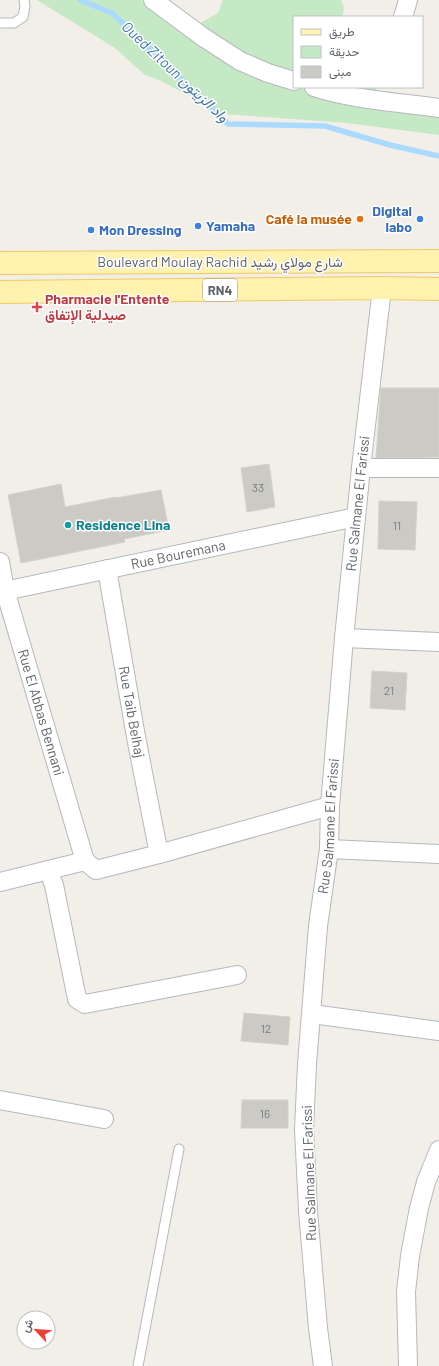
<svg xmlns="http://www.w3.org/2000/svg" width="439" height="1366" viewBox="0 0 439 1366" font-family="Barlow,Vazirmatn,sans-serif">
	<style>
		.green { fill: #c5e8c5 }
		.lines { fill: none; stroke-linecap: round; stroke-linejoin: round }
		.stream { stroke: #aadaff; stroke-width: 5.5 }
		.building { fill: #cccac5; stroke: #d6d1c6 }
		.lane-casing { stroke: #b5b8bc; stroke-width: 11 }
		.street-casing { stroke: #b5b8bc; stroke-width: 20 }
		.primary-casing { stroke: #f2c960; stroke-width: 24 }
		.lane { stroke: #fff; stroke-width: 9 }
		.street { stroke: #fff; stroke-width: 18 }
		.primary { stroke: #fff2af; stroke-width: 22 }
		.food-dot { fill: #e8710a; stroke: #fff; stroke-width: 1.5 }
		.shop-dot { fill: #3f7fe0; stroke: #fff; stroke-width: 1.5 }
		.health-dot { fill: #e0444e; stroke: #fff; stroke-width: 1.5 }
		.culture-dot { fill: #0f9aa8; stroke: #fff; stroke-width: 1.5 }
		.labels { text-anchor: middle; stroke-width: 3; stroke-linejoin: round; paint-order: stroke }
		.number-label { font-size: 12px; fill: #7a7d7f }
		.shield { fill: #fff; stroke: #8f9295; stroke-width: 1 }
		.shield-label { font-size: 13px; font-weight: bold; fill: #5f6368 }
		.shop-label { font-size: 14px; font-weight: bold; fill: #366cbe; stroke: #fff; text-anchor: start }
		.food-label { font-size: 14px; font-weight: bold; fill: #c56008; stroke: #fff; text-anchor: end }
		.street-label { font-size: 14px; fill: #5f6368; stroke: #fff }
		.health-label { font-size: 14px; font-weight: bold; fill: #be3a42; stroke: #fff; text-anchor: start }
		.culture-label { font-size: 14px; font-weight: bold; fill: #0d838f; stroke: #fff; text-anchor: start }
		.water-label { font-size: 15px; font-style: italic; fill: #4174aa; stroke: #fff }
	</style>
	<rect width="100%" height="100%" fill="#f1efe8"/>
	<path class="green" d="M 37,0 L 141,0 L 184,32 L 218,13 L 223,0 L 341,0 L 344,8 L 342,17 L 294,17 L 294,87 L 375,87 L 387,106 L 439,112 L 439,135 L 347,123 L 224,114 L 159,80 L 145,75 L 115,48 Z"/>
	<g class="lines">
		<path class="stream" d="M 80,0 L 112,13 L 228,124 L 325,126 L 390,145 L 439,156"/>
	</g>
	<path class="building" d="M 381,388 L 439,388 L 439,457 L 376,458 Z
		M 269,464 L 275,507 L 247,512 L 241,468 Z
		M 61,484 L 65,507 L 116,497 L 116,498 L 161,490 L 169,530 L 124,539 L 125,542 L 21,563 L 8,495 Z
		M 379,501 L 417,502 L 415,550 L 378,549 Z
		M 372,671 L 407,673 L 405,710 L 370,708 Z
		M 244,1013 L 290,1017 L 288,1045 L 241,1041 Z
		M 242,1100 L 288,1100 L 288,1128 L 241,1128 Z"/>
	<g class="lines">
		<g class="lane-casing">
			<path id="lane" d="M 0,23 L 14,23 L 23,17 L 25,6 L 24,0
				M 138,1366 L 179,1149"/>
		</g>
		<g class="street-casing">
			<g id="street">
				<path d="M 153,0 L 203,37 L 240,61 L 268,73 L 294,81"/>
				<path d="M 403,17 L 408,0"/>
				<path d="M 314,87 C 354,100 397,102 439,108"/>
				<path d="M 361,468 L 439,468"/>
				<path id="s1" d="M 0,562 L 5,590 L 85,861"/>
				<path id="s2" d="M 107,569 L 136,737 L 159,854"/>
				<path id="s3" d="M 0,592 L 356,517"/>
				<path d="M 344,638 L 439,642"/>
				<path d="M 329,849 L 439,854"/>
				<path d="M 48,870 L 54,885 L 77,999 L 85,1004 L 237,975"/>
				<path d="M 0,882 L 85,861 L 96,870 L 159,854 L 330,806"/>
				<path d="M 312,1014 L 439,1031"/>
				<path d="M 0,1100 L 104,1119"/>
				<path id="s4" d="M 323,1366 L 318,1328 L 308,1211 L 304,1129 L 307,1064 L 318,926 L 329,849 L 330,806 L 344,638 L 361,468 L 382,288"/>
				<path d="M 408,1366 L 406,1292 L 410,1256 L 419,1208 L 426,1182 L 439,1150"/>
			</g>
		</g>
		<g class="primary-casing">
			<path id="primary" d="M 0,263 L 439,261
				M 0,292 L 382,288 L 439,289"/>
		</g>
		<use href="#lane" class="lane"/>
		<use href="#street" class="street"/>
		<use href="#primary" class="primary"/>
	</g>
	<circle class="food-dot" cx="360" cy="219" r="4"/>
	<g class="shop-dot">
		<circle cx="420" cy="219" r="4"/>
		<circle cx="198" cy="226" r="4"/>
		<circle cx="91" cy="230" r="4"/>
	</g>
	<path class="health-dot" d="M35 301h4v4h4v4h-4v4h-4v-4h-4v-4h4z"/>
	<circle class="culture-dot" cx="68" cy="525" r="4"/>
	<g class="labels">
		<g class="number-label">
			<text x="258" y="492">33</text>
			<text x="397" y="530">11</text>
			<text x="389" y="695">21</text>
			<text x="266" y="1033">12</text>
			<text x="265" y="1118">16</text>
		</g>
		<rect class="shield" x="203" y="279" width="34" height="22" rx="3"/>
		<g class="shield-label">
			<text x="220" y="295">RN4</text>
		</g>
		<g class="shop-label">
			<text x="412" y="216" text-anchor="end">Digital<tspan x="412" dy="16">labo</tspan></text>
			<text x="206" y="231">Yamaha</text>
			<text x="99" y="235">Mon Dressing</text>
		</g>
		<g class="food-label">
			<text x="352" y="224">Café la musée</text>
		</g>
		<g class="street-label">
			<text x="220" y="267">Boulevard Moulay Rachid شارع مولاي رشيد</text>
			<text dy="5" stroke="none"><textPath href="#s4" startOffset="866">Rue Salmane El Farissi</textPath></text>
			<text dy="5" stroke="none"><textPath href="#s3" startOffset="182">Rue Bouremana</textPath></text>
			<text dy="5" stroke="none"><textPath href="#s2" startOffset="145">Rue Taib Belhaj</textPath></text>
			<text dy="5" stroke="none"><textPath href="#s1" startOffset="156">Rue El Abbas Bennani</textPath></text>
			<text dy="5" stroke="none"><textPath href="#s4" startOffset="542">Rue Salmane El Farissi</textPath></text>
			<text transform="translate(309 1173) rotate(-92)" y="5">Rue Salmane El Farissi</text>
		</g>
		<g class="health-label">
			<text x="45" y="304">Pharmacie l'Entente<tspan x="45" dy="16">صيدلية الإتفاق</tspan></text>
		</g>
		<g class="culture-label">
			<text x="76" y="530">Residence Lina</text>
		</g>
		<g class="water-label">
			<text transform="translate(175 72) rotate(43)" y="5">Oued Zitoun واد الزيتون</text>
		</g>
	</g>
	<rect x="293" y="16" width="130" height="72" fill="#ffffff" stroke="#bfc1c3"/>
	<rect x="301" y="29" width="20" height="6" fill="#fff2af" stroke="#bfc1c3"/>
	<text x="329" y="36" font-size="12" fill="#5f6368">طريق</text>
	<rect x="301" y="46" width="20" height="12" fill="#c5e8c5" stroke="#bfc1c3"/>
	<text x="329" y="56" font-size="12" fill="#5f6368">حديقة</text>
	<rect x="301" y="66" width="20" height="12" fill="#cccac5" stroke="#bfc1c3"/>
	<text x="329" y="76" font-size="12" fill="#5f6368">مبنى</text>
	<g transform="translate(36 1330) rotate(296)"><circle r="19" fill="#ffffff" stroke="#bfc1c3"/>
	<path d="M0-3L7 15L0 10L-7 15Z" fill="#ea4335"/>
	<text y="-6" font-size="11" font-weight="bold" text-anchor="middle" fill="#5f6368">ش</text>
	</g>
</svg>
